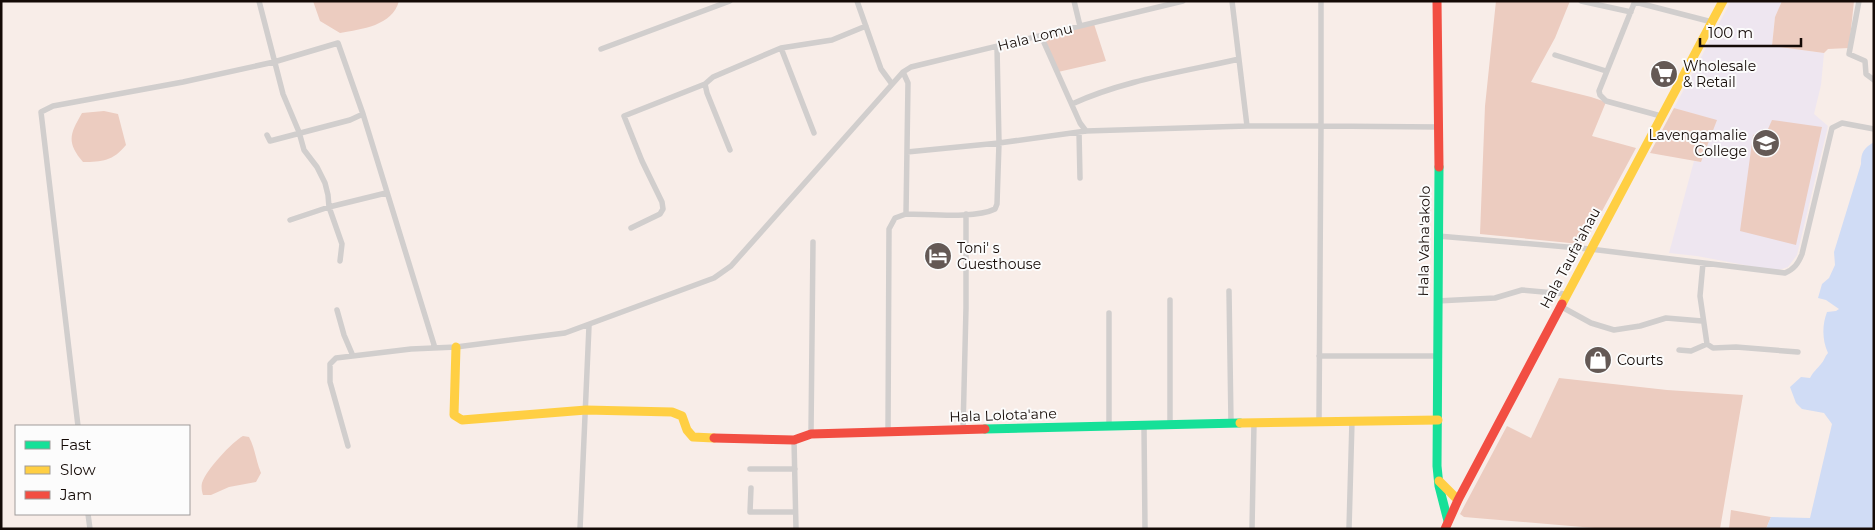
<svg xmlns="http://www.w3.org/2000/svg" width="1875" height="530" viewBox="0 0 1875 530" font-family="Montserrat,sans-serif">
	<style>
		.education { fill: #eee6f0 }
		.green { fill: #ecccc0 }
		.water { fill: #d0dcf5 }
		.lines { fill: none; stroke-linecap: round; stroke-linejoin: round }
		.street { stroke: #d1cecd; stroke-width: 5.5 }
		.fast { stroke: #16e098; stroke-width: 9 }
		.slow { stroke: #ffcf43; stroke-width: 9 }
		.jam { stroke: #f24e42; stroke-width: 9 }
		.labels { text-anchor: middle; stroke-width: 4; stroke-linejoin: round; paint-order: stroke }
		.street-label { font-size: 14px; fill: #140a06; stroke: #fcfcfc }
		.poi-label { font-size: 14px; fill: #140a06; stroke: #fcfcfc; text-anchor: start }
	</style>
	<rect width="100%" height="100%" fill="#f8ede8"/>
	<path class="education" d="M 1731,1 L 1782,1 L 1775,17 L 1772,46 L 1824,53 L 1821,85 L 1814,114 L 1828,126 L 1797,255 L 1788,267 L 1776,271 L 1697,256 L 1669,253 L 1694,161 L 1701,162 L 1716,120 L 1674,108 Z"/>
	<path class="green" d="M 313,1 L 399,1 C 392,26 362,29 340,33 L 320,21 Z
		M 1496,1 L 1570,1 L 1555,38 L 1531,82 L 1591,97 L 1606,102 L 1592,136 L 1636,148 L 1587,239 L 1580,244 L 1480,234 L 1485,106 Z
		M 1782,1 L 1854,1 L 1849,48 L 1828,49 L 1824,53 L 1772,46 L 1775,17 Z
		M 1094,24 L 1106,61 L 1058,72 L 1044,38 Z
		M 1674,108 L 1717,120 L 1701,162 L 1650,153 Z
		M 104,111 L 118,114 L 126,145 C 113,161 102,162 83,162 C 66,142 70,134 82,113 Z
		M 1772,120 L 1822,127 L 1796,245 L 1740,231 L 1753,135 L 1768,129 Z
		M 1559,378 L 1667,390 L 1743,395 L 1720,529 L 1606,529 L 1464,517 L 1460,514 L 1507,426 L 1531,438 Z
		M 243,436 L 249,437 C 255,448 256,461 261,473 L 256,482 L 229,487 L 211,495 L 203,495 C 202,492 201,487 202,483 C 206,470 232,442 243,436 Z
		M 1731,510 L 1771,517 L 1766,529 L 1729,529 Z"/>
	<path class="water" d="M 1874,142 L 1874,529 L 1766,529 L 1771,517 L 1810,518 L 1832,424 L 1824,413 L 1802,409 L 1796,403 L 1790,387 L 1801,377 L 1810,378 C 1813,372 1817,369 1821,364 C 1824,361 1825,356 1828,353 C 1822,340 1822,325 1827,312 L 1836,311 L 1839,309 L 1826,300 L 1818,298 L 1822,284 L 1829,278 L 1835,265 L 1834,252 L 1861,164 C 1861,152 1864,148 1874,142 Z"/>
	<g class="lines">
		<path class="street" d="M 259,1 L 283,94 L 299,132 L 304,150 L 317,167 L 325,183 L 328,195 L 329,207 L 342,244 L 340,261
			M 857,1 L 881,69 L 892,84
			M 1074,1 L 1080,26
			M 1232,1 L 1247,126
			M 1321,1 L 1321,126 L 1439,127
			M 1581,1 L 1631,12
			M 1635,1 L 1599,91 L 1600,95 L 1606,101 L 1661,116
			M 1859,1 L 1849,54 L 1865,61 L 1866,74 L 1874,80
			M 1635,2 L 1712,22
			M 1041,36 L 1080,123 L 1086,131
			M 781,48 L 814,133
			M 601,49 L 730,1
			M 1555,55 L 1606,71
			M 1072,104 C 1124,80 1183,72 1239,59
			M 363,114 L 435,348
			M 1079,132 L 1080,178
			M 730,150 L 707,93 L 705,84 L 713,77 L 781,48 L 832,40 L 866,26
			M 907,152 L 999,143 L 997,47
			M 906,214 C 929,214 975,219 995,209 L 997,204 L 999,143 L 1086,131 L 1247,126 L 1321,126 L 1319,421
			M 290,220 L 329,207 L 386,193
			M 631,228 L 660,214 L 663,209 L 662,202 L 642,161 L 624,116 L 705,84
			M 1438,236 L 1590,249 L 1785,273 C 1794,269 1798,264 1802,254 L 1832,128 L 1842,123 L 1874,129
			M 1703,263 L 1700,296 L 1707,344
			M 1229,291 L 1231,423
			M 1170,300 L 1170,425
			M 1437,301 L 1495,298 L 1522,290 L 1566,294
			M 1560,306 L 1591,323 L 1614,330 L 1640,326 L 1666,318 L 1702,321
			M 337,310 L 344,335 L 353,356
			M 1109,313 L 1109,426
			M 1679,350 L 1691,351 L 1707,344 L 1713,348 L 1736,347 L 1798,352
			M 1319,356 L 1438,356
			M 78,426 L 41,112 L 53,106 L 183,82 L 274,62 L 338,43 L 363,114 L 350,120 L 270,141 L 267,135
			M 1144,426 L 1145,529
			M 963,430 L 966,308 L 966,214
			M 888,433 L 889,229 L 895,218 L 906,214 L 908,83 L 903,72
			M 811,434 L 813,242
			M 794,440 L 796,529
			M 348,446 L 330,382 L 330,364 L 336,358 L 411,349 L 456,347 L 565,333 L 714,278 L 731,266 L 903,72 L 911,67 L 1183,1
			M 750,469 L 795,469
			M 751,488 L 750,512 L 795,512
			M 88,514 L 90,529
			M 580,529 L 589,326
			M 1252,529 L 1254,423
			M 1349,529 L 1352,421"/>
		<path class="fast" d="M 1439,167 L 1437,466 L 1439,486 L 1448,521
			M 985,429 L 1240,423"/>
		<path class="slow" d="M 1562,304 L 1723,1
			M 456,347 L 454,415 L 462,420 L 586,410 L 672,412 L 682,416 L 687,430 L 693,437 L 714,438
			M 1240,423 L 1438,420
			M 1439,481 L 1458,500"/>
		<path class="jam" d="M 1437,1 L 1439,167
			M 714,438 L 794,440 L 811,434 L 985,429
			M 1445,529 L 1458,500 L 1562,304"/>
	</g>
	<defs>
		<g id="supermarket-disc" transform="scale(1.4375)"><circle r="9.5" fill="#645955" stroke="#fcfcfc"/><path d="M-6-5.5h2.5l.6 2H6L4.5 2H-2.5L-4.4-4H-6ZM-1.5 3.2a1.3 1.3 0 1 0 .1 0ZM3 3.2a1.3 1.3 0 1 0 .1 0Z" fill="#fff"/></g>
		<g id="school-disc" transform="scale(1.4375)"><circle r="9.5" fill="#645955" stroke="#fcfcfc"/><path d="M0-5L7-2L0 1L-7-2ZM-4 1L0 2.5L4 1V4Q0 6-4 4Z" fill="#fff"/></g>
		<g id="hotel-disc" transform="scale(1.4375)"><circle r="9.5" fill="#645955" stroke="#fcfcfc"/><path d="M-6-4.5h1.5V1H6V5H4.5V3h-9V5H-6ZM-4 0a1.8 1.8 0 1 1 3.6 0ZM.5 0V-2.5h3Q6-2.5 6 0Z" fill="#fff"/></g>
		<g id="shop-disc" transform="scale(1.4375)"><circle r="9.5" fill="#645955" stroke="#fcfcfc"/><path d="M-5-2.5h2.3a2.7 3.5 0 0 1 5.4 0H5L5.5 6h-11ZM-1.5-2.5h3a1.5 2.3 0 0 0-3 0Z" fill="#fff"/></g>
	</defs>
	<g fill-rule="evenodd">
		<use href="#supermarket-disc" x="1664" y="74"/>
		<use href="#school-disc" x="1766" y="143"/>
		<use href="#hotel-disc" x="938" y="256"/>
		<use href="#shop-disc" x="1598" y="360"/>
	</g>
	<g class="labels">
		<g class="street-label">
			<text transform="translate(1035 37) rotate(-14)" y="5">Hala Lomu</text>
			<text transform="translate(1424 241) rotate(-89)" y="5">Hala Vaha'akolo</text>
			<text transform="translate(1570 258) rotate(-62)" y="5">Hala Taufa'ahau</text>
			<text transform="translate(1003 415) rotate(-2)" y="5">Hala Lolota'ane</text>
		</g>
		<g class="poi-label">
			<text x="1683" y="71">Wholesale<tspan x="1683" dy="16">&amp; Retail</tspan></text>
			<text x="1747" y="140" text-anchor="end">Lavengamalie<tspan x="1747" dy="16">College</tspan></text>
			<text x="957" y="253">Toni' s<tspan x="957" dy="16">Guesthouse</tspan></text>
			<text x="1617" y="365">Courts</text>
		</g>
	</g>
	<rect width="1875" height="530" fill="none" stroke="#140a06" stroke-width="5"/>
	<rect x="15" y="425" width="175" height="90" fill="#fcfcfc" stroke="#9f9b9a"/>
	<rect x="25" y="441" width="25" height="8" fill="#16e098" stroke="#9f9b9a"/>
	<text x="60" y="450" font-size="15" fill="#140a06">Fast</text>
	<rect x="25" y="466" width="25" height="8" fill="#ffcf43" stroke="#9f9b9a"/>
	<text x="60" y="475" font-size="15" fill="#140a06">Slow</text>
	<rect x="25" y="491" width="25" height="8" fill="#f24e42" stroke="#9f9b9a"/>
	<text x="60" y="500" font-size="15" fill="#140a06">Jam</text>
	<path d="M1700 38v8h101v-8" fill="none" stroke="#140a06" stroke-width="2.5"/>
	<text x="1708" y="38" font-size="15" fill="#140a06" stroke="#fcfcfc" stroke-width="4" paint-order="stroke">100 m</text>
</svg>
